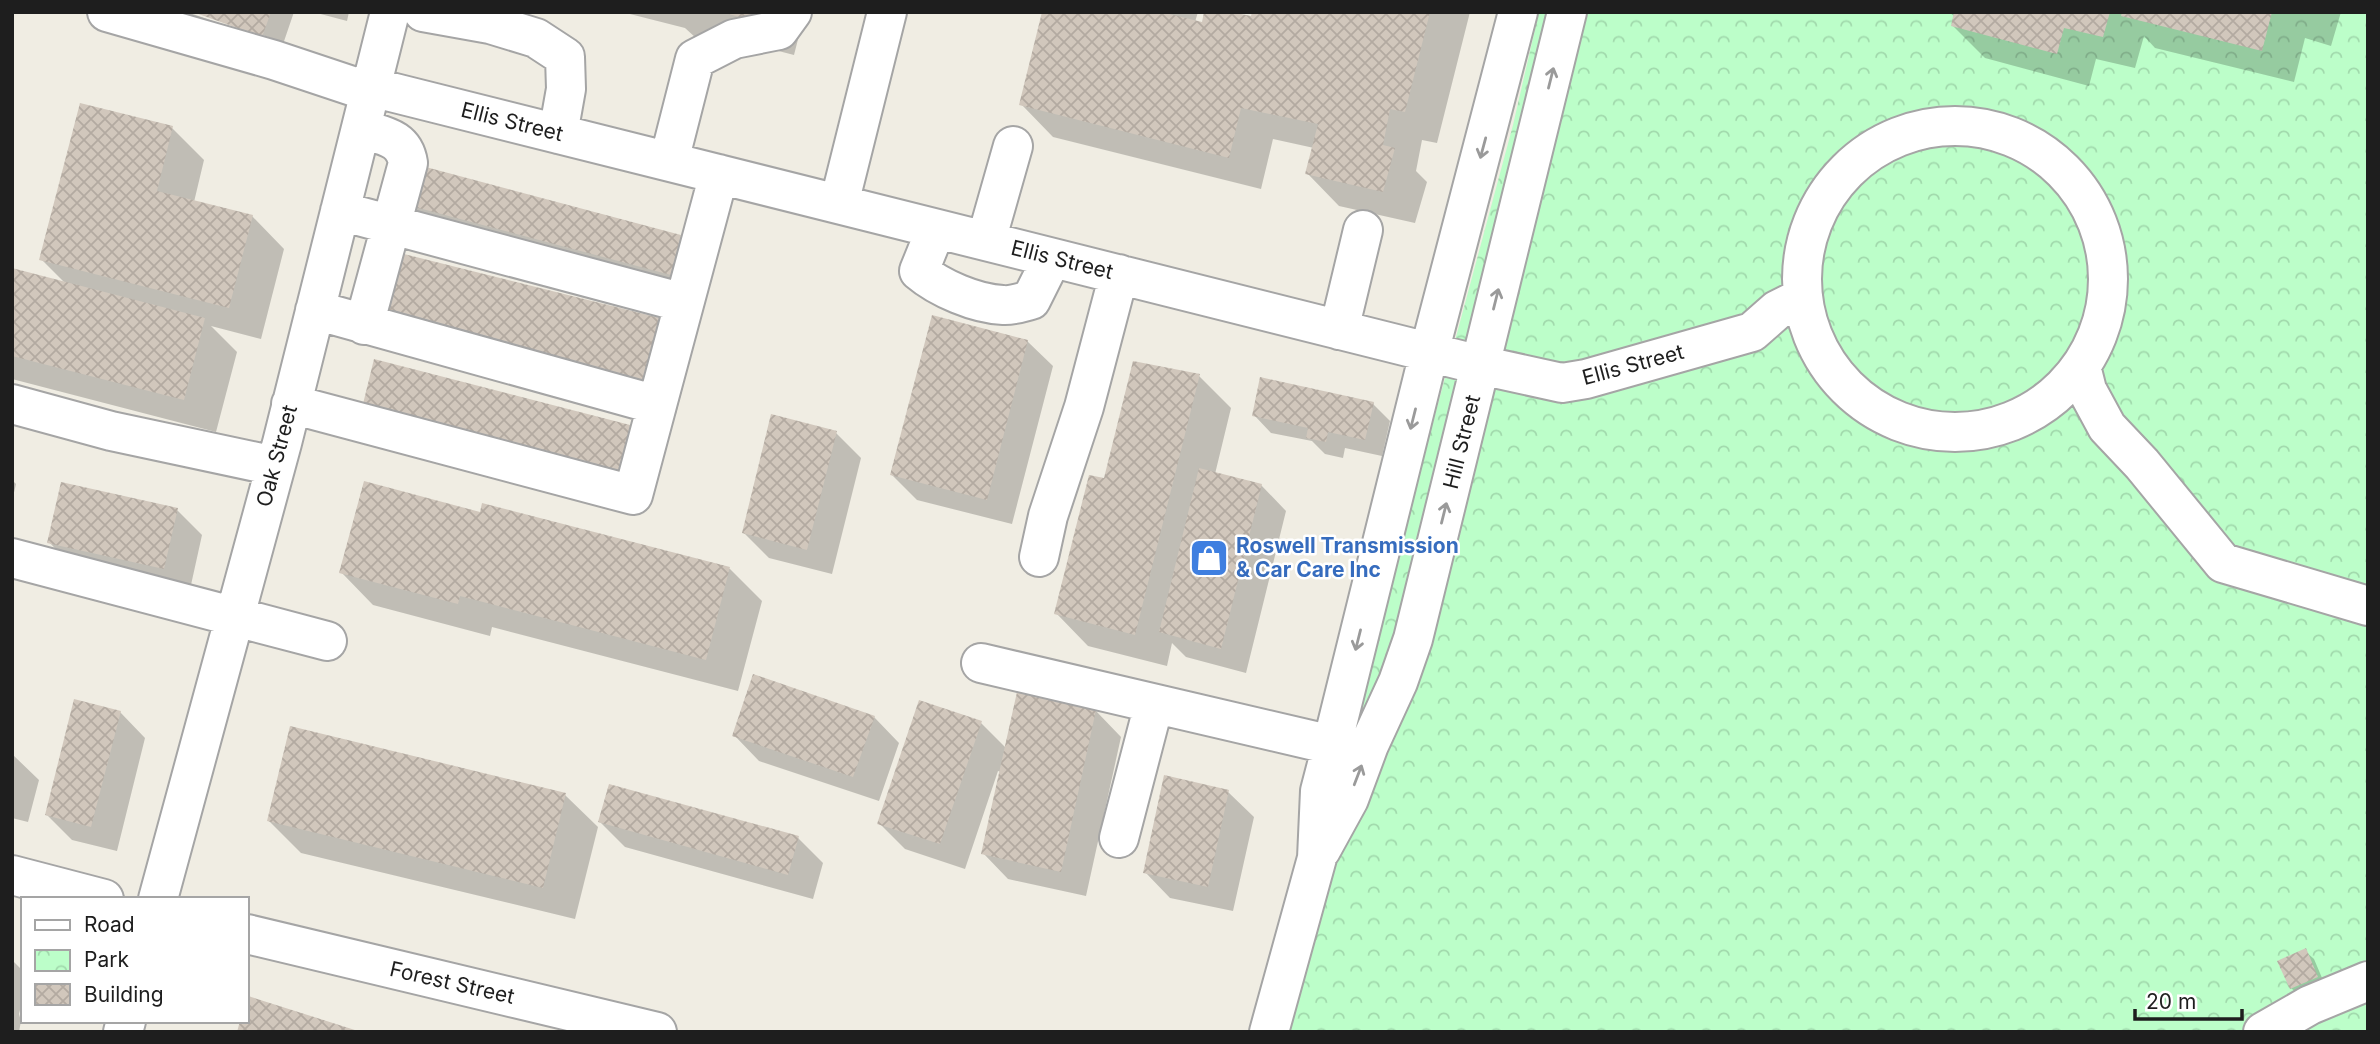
<svg xmlns="http://www.w3.org/2000/svg" width="2380" height="1044" viewBox="0 0 2380 1044" font-family="Inter,sans-serif">
	<style>
		.park { fill: url(#park-crowns) }
		.shadow { fill: #0003 }
		.building { fill: url(#building-cross-hatch) }
		.lines { fill: none; stroke-linecap: round; stroke-linejoin: round }
		.minor-casing { stroke: #a5a5a5; stroke-width: 42 }
		.minor { stroke: #fff; stroke-width: 38 }
		.oneway { stroke: #9a9a9a }
		.labels { text-anchor: middle; stroke-width: 5; stroke-linejoin: round; paint-order: stroke }
		.street-label { font-size: 21px; fill: #1e1e1e; stroke: #fff }
		.shop-label { font-size: 21px; font-weight: bold; fill: #366cbe; stroke: #fff; text-anchor: start }
	</style>
	<defs>
		<pattern id="park-crowns" width="20" height="18" patternUnits="userSpaceOnUse" patternTransform="scale(1.75)"><rect width="20" height="18" fill="#bcfec9"/><path d="M2 6a3 3 0 1 1 6 0M12 15a3 3 0 1 1 6 0" fill="none" stroke="#a1d9ac"/></pattern>
		<pattern id="building-cross-hatch" width="8" height="8" patternUnits="userSpaceOnUse" patternTransform="scale(1.75)"><rect width="8" height="8" fill="#d1c7bc"/><path d="M0 0l8 8M0 8l8-8" fill="none" stroke="#b3aaa1"/></pattern>
	</defs>
	<rect width="100%" height="100%" fill="#f0ede3"/>
	<path class="park" d="M 1539,12 L 2368,12 L 2368,1032 L 1269,1032 L 1513,125 Z"/>
	<path class="shadow" d="M 174,12 L 187,12 L 270,41 L 271,38 L 197,12 L 294,12 L 280,53 Z
		M 313,12 L 349,12 L 347,21 Z
		M 622,12 L 805,12 L 794,55 L 729,38 L 696,38 L 685,28 Z
		M 1044,12 L 1198,12 L 1195,22 L 1203,24 L 1252,18 L 1253,12 L 1470,12 L 1437,143 L 1422,140 L 1416,171 L 1427,182 L 1415,223 L 1339,206 L 1307,173 L 1314,148 L 1273,139 L 1261,189 L 1053,137 L 1021,104 Z
		M 1949,12 L 2341,12 L 2331,46 L 2305,38 L 2294,82 L 2155,48 L 2144,36 L 2135,68 L 2096,59 L 2089,86 L 1985,58 L 1953,26 L 1955,17 Z
		M 172,128 L 204,160 L 194,202 L 252,216 L 284,249 L 261,339 L 211,326 L 237,352 L 216,432 L 12,379 L 12,270 L 66,284 L 41,259 Z
		M 413,206 L 680,236 L 706,262 L 697,299 L 438,231 Z
		M 659,319 L 692,352 L 676,414 L 418,349 Z
		M 1027,341 L 1053,366 L 1012,524 L 917,500 L 892,475 Z
		M 1199,376 L 1231,408 L 1215,474 L 1261,485 L 1286,511 L 1246,673 L 1186,657 L 1172,643 L 1167,666 L 1088,646 L 1056,613 L 1105,480 Z
		M 1373,404 L 1390,421 L 1382,456 L 1345,448 L 1343,458 L 1325,454 L 1312,441 L 1271,433 L 1254,415 Z
		M 836,433 L 861,458 L 832,574 L 769,558 L 744,533 Z
		M 12,480 L 16,484 L 12,501 Z
		M 177,510 L 202,535 L 189,594 L 74,568 L 49,542 Z
		M 482,514 L 730,569 L 762,601 L 738,691 L 492,627 L 490,636 L 373,605 L 341,572 Z
		M 1096,711 L 1121,737 L 1086,896 L 1008,879 L 983,853 L 1001,772 L 998,771 L 965,869 L 905,849 L 879,823 L 981,723 L 1006,748 Z
		M 120,712 L 145,738 L 117,851 L 72,840 L 47,815 Z
		M 874,717 L 899,743 L 879,801 L 759,761 L 734,735 Z
		M 12,754 L 39,780 L 28,822 L 12,818 Z
		M 1228,792 L 1254,817 L 1233,911 L 1170,898 L 1145,872 Z
		M 565,795 L 598,827 L 575,919 L 301,853 L 269,821 Z
		M 600,822 L 798,838 L 823,863 L 813,899 L 625,847 Z
		M 2305,951 L 2314,959 L 2325,985 L 2300,996 L 2291,988 Z
		M 12,960 L 23,971 L 23,998 L 19,1014 L 21,1021 L 19,1032 L 12,1032 Z"/>
	<path class="building" d="M 193,12 L 271,12 L 262,37 Z
		M 721,12 L 765,12 L 762,23 Z
		M 1042,12 L 1161,12 L 1202,22 L 1204,12 L 1231,12 L 1251,16 L 1252,12 L 1430,12 L 1405,112 L 1390,109 L 1383,145 L 1395,148 L 1383,192 L 1305,174 L 1318,124 L 1241,108 L 1229,158 L 1019,105 Z
		M 1954,12 L 2110,12 L 2103,37 L 2064,28 L 2057,54 L 1951,26 Z
		M 2122,12 L 2272,12 L 2262,51 L 2121,16 Z
		M 80,103 L 173,126 L 157,191 L 253,215 L 229,308 L 39,260 Z
		M 422,166 L 681,235 L 671,275 L 411,206 Z
		M 400,253 L 660,318 L 644,383 L 384,317 Z
		M 12,268 L 205,318 L 184,400 L 12,356 Z
		M 932,315 L 1028,340 L 987,500 L 890,475 Z
		M 374,359 L 634,426 L 622,475 L 362,408 Z
		M 1133,361 L 1200,374 L 1135,635 L 1054,614 L 1089,475 L 1104,478 Z
		M 1260,377 L 1374,402 L 1365,440 L 1328,432 L 1326,442 L 1306,438 L 1308,428 L 1252,416 Z
		M 771,414 L 837,431 L 807,550 L 742,533 Z
		M 1199,468 L 1262,484 L 1221,649 L 1159,632 Z
		M 364,481 L 480,512 L 482,503 L 730,567 L 706,660 L 460,596 L 458,604 L 339,573 Z
		M 61,482 L 178,508 L 164,569 L 47,543 Z
		M 753,674 L 875,716 L 853,777 L 732,736 Z
		M 1017,692 L 1096,710 L 1061,872 L 981,854 Z
		M 74,699 L 121,711 L 91,827 L 45,815 Z
		M 919,700 L 982,721 L 940,844 L 877,824 Z
		M 290,726 L 566,793 L 543,888 L 267,821 Z
		M 1164,775 L 1229,790 L 1208,887 L 1143,873 Z
		M 609,784 L 799,836 L 788,875 L 598,822 Z
		M 2306,948 L 2318,977 L 2290,989 L 2277,961 Z
		M 248,996 L 358,1031 L 358,1032 L 237,1032 L 240,1021 L 247,1021 Z"/>
	<g class="lines">
		<g class="minor-casing">
			<path id="minor" d="M 107,12 L 274,60 L 370,92
				M 423,12 L 490,24 L 536,38 L 565,57 L 566,89 L 558,134
				M 371,87 L 1480,365 L 1562,383 L 1586,379 L 1752,332 L 1777,310 L 1801,298
				M1802 279a153 153 0 1 1 306 0a153 153 0 1 1-306 0Z
				M 361,129 C 383,136 404,137 408,163 L 364,325
				M 669,161 L 695,59 L 734,39 L 779,30 L 792,12
				M 839,204 L 887,12
				M 340,211 L 684,303
				M 936,229 L 919,271 C 939,288 976,304 1003,305 C 1012,306 1022,302 1031,300 L 1052,258
				M 986,241 L 1013,146
				M 315,310 L 657,405 L 719,174
				M 1339,330 L 1363,230
				M 2081,366 L 2087,390 L 2107,427 L 2142,464 L 2223,563 L 2368,606
				M 12,404 L 111,431 L 275,466
				M 291,404 L 633,495 L 657,405
				M 1039,557 L 1048,516 L 1084,407 L 1119,274
				M 12,558 L 327,641
				M 981,663 L 1332,745
				M 1119,838 L 1154,704
				M 1321,850 L 1349,799 L 1369,745 L 1398,682 L 1413,639 L 1567,12
				M 12,875 L 104,899
				M 158,899 L 282,443 L 390,12
				M 247,934 L 657,1032
				M 123,1032 L 126,1021
				M 1269,1032 L 1317,858 L 1320,791 L 1332,745 L 1429,353 L 1518,12
				M 2263,1032 L 2310,1005 L 2368,981"/>
		</g>
		<use href="#minor" class="minor"/>
	</g>
	<defs><path id="oneway-shaft" d="M-6 0H5M1.5-3L5.5 0L1.5 3" fill="none" stroke-width="1.6" stroke-linecap="round" stroke-linejoin="round" transform="scale(1.75)"/></defs>
	<g class="oneway">
		<use href="#oneway-shaft" transform="translate(1551 78) rotate(-76)"/>
		<use href="#oneway-shaft" transform="translate(1483 148) rotate(105)"/>
		<use href="#oneway-shaft" transform="translate(1496 299) rotate(-76)"/>
		<use href="#oneway-shaft" transform="translate(1413 419) rotate(104)"/>
		<use href="#oneway-shaft" transform="translate(1444 513) rotate(-76)"/>
		<use href="#oneway-shaft" transform="translate(1358 640) rotate(104)"/>
		<use href="#oneway-shaft" transform="translate(1358 775) rotate(-69)"/>
	</g>
	<defs>
		<g id="shop-square" transform="scale(2.0125)"><rect x="-9" y="-9" width="18" height="18" rx="4" fill="#3f7fe0" stroke="#fff"/><path d="M-5-2.5h2.3a2.7 3.5 0 0 1 5.4 0H5L5.5 6h-11ZM-1.5-2.5h3a1.5 2.3 0 0 0-3 0Z" fill="#fff"/></g>
	</defs>
	<g fill-rule="evenodd">
		<use href="#shop-square" x="1209" y="558"/>
	</g>
	<g class="labels">
		<g class="street-label">
			<text transform="translate(512 122) rotate(14)" y="7">Ellis Street</text>
			<text transform="translate(1062 260) rotate(14)" y="7">Ellis Street</text>
			<text transform="translate(1633 365) rotate(-15)" y="7">Ellis Street</text>
			<text transform="translate(1462 442) rotate(-76)" y="7">Hill Street</text>
			<text transform="translate(277 456) rotate(-75)" y="7">Oak Street</text>
			<text transform="translate(452 983) rotate(13)" y="7">Forest Street</text>
		</g>
		<g class="shop-label">
			<text x="1236" y="553">Roswell Transmission<tspan x="1236" dy="24">&amp; Car Care Inc</tspan></text>
		</g>
	</g>
	<rect width="2380" height="1044" fill="none" stroke="#1e1e1e" stroke-width="28"/>
	<rect x="21" y="897" width="228" height="126" fill="#ffffff" stroke="#a5a5a5" stroke-width="2"/>
	<rect x="35" y="920" width="35" height="10" fill="#ffffff" stroke="#a5a5a5" stroke-width="2"/>
	<text x="84" y="932" font-size="21" fill="#1e1e1e">Road</text>
	<rect x="35" y="950" width="35" height="21" fill="url(#park-crowns)" stroke="#a5a5a5" stroke-width="2"/>
	<text x="84" y="967" font-size="21" fill="#1e1e1e">Park</text>
	<rect x="35" y="984" width="35" height="21" fill="url(#building-cross-hatch)" stroke="#a5a5a5" stroke-width="2"/>
	<text x="84" y="1002" font-size="21" fill="#1e1e1e">Building</text>
	<path d="M2135 1009v10h107v-10" fill="none" stroke="#1e1e1e" stroke-width="3.5"/>
	<text x="2146" y="1009" font-size="21" fill="#1e1e1e" stroke="#ffffff" stroke-width="5" paint-order="stroke">20 m</text>
</svg>
